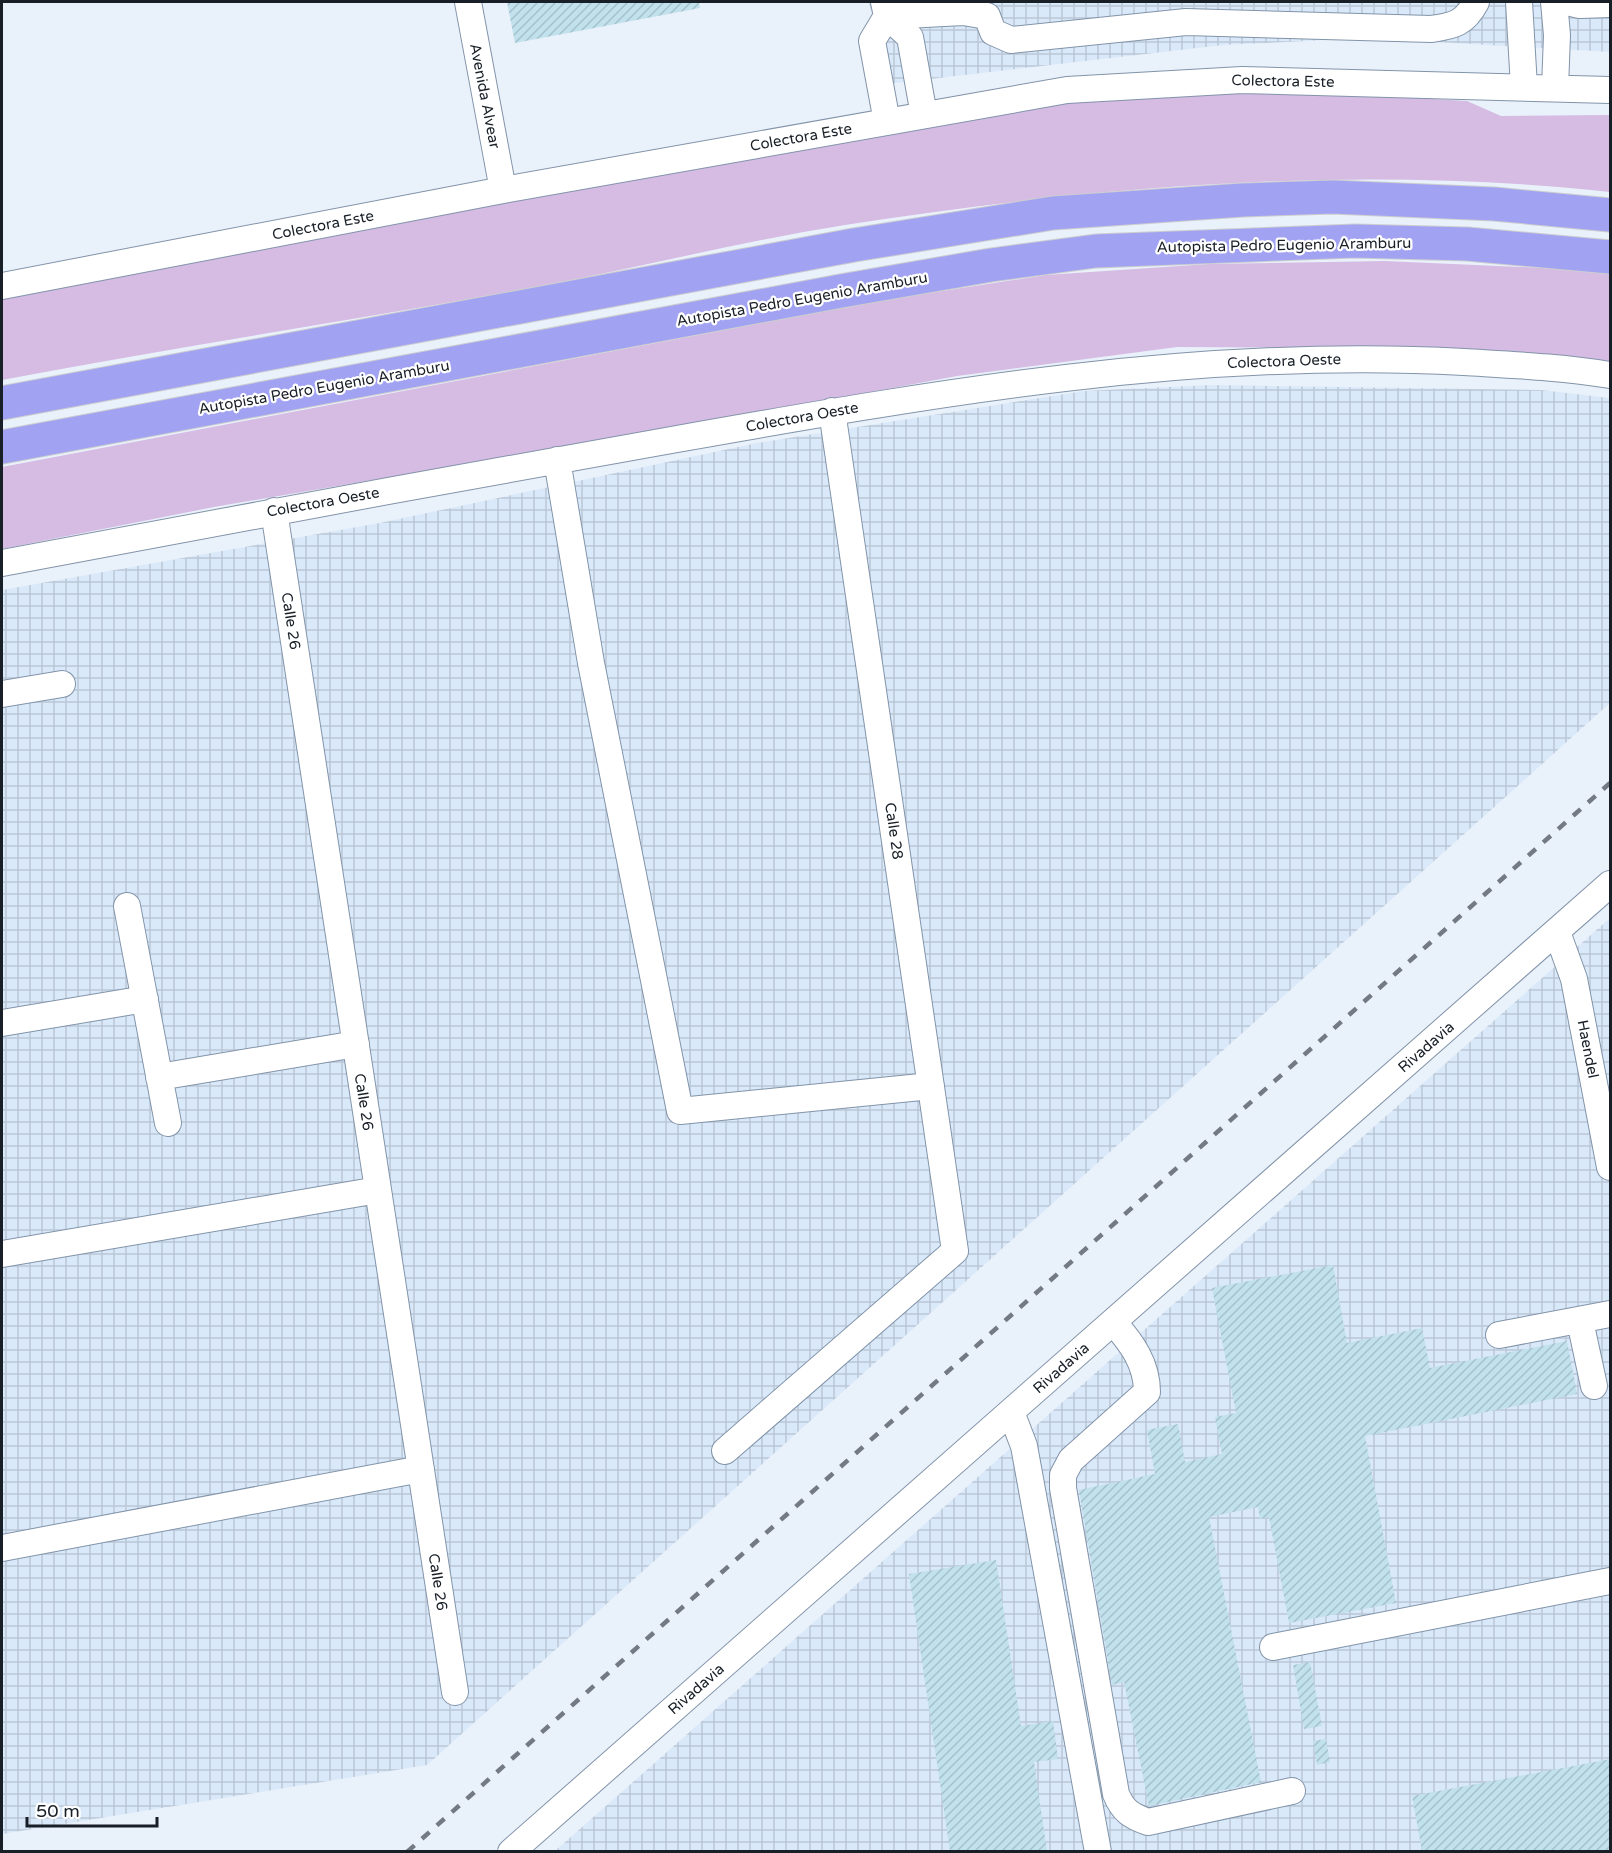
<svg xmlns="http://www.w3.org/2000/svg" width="1612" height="1853" viewBox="0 0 1612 1853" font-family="'Varela Round',sans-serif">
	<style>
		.industrial { fill: url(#industrial-grid) }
		.grass { fill: #d6bbe3 }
		.building { fill: url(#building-hatch) }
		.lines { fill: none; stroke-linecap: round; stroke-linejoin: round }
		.minor-casing { stroke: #8294a9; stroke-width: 28 }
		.highway-casing { stroke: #cccecf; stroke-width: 35 }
		.minor { stroke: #fff; stroke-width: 26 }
		.highway { stroke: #a2a2f3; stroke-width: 33 }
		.rail { stroke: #737a83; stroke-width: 4.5; stroke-dasharray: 10 10; stroke-linecap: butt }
		.labels { text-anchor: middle; stroke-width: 4.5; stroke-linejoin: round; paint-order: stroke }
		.street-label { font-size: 15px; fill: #181f27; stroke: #fff }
	</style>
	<defs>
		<pattern id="industrial-grid" width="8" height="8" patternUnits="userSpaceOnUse" patternTransform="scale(1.5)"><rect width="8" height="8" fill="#dae9fa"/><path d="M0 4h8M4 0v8" fill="none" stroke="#bac7d6"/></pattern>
		<pattern id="building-hatch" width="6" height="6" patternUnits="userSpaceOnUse" patternTransform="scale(1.5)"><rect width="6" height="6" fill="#c1e1ed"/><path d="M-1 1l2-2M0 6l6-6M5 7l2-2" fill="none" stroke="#a5c1cb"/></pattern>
	</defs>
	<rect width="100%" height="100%" fill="#e9f1fa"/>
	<path class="industrial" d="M 869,2 L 1610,2 L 1610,52 L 1368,38 L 1223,45 L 887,84 Z
		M 1211,385 L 1541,390 L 1610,398 L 1610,703 L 427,1765 L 2,1834 L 2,590 L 380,523 L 757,443 L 1084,391 Z
		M 1610,918 L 1610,1851 L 555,1851 Z"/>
	<path class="grass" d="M 1298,91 L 1467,101 L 1501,116 L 1610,115 L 1610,192 C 1355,164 1099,186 845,225 C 743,241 642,267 541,286 C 361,319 181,346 2,380 L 2,298 L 427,215 L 1062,102 L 1162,94 Z
		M 1385,261 L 1568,269 L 1610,273 L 1610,361 L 1410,348 L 1177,347 L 957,376 L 672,429 L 214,507 L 2,549 L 2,467 L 878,301 L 1046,275 L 1209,264 Z"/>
	<path class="building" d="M 507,2 L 699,2 L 700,8 L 515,43 Z
		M 1333,1265 L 1347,1343 L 1422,1328 L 1430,1368 L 1567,1341 L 1577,1394 L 1365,1436 L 1396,1603 L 1289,1623 L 1269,1517 L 1260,1519 L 1258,1507 L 1209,1517 L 1261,1782 L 1149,1806 L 1124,1682 L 1112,1685 L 1079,1490 L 1155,1474 L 1147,1430 L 1178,1424 L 1185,1462 L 1222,1454 L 1215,1417 L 1236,1413 L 1212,1288 Z
		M 996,1560 L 1021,1726 L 1053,1721 L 1058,1759 L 1034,1762 L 1047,1851 L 950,1851 L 909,1574 Z
		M 1310,1662 L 1322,1726 L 1304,1729 L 1293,1665 Z
		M 1326,1739 L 1330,1762 L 1317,1765 L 1313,1741 Z
		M 1611,1759 L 1611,1851 L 1422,1851 L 1412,1796 Z"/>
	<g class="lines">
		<g class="minor-casing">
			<path id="minor" d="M 468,2 L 503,190
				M 884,2 L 887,16 L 910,37 L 924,115
				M 1519,2 L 1524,87
				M 1554,2 L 1557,35 L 1555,88
				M 1567,2 L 1580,5 L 1610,4
				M 887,16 L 872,41 L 887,122
				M 887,16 L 963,12 L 987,16
				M 987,16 L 993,32 L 1011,40 L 1186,22 L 1431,29 C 1454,26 1465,23 1476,2
				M 2,286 L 503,190 L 1067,90 L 1242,80 L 1610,90
				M 557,460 L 591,663 L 680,1111 L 931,1086
				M 274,511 L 455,1692
				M 2,563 C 226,520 452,479 677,439 C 937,393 1199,347 1464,362 C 1513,365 1562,367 1610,375
				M 2,694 L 62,684
				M 127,906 L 168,1123
				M 1557,932 L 1574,979 L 1610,1167
				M 2,1023 L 145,999
				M 159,1077 L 356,1044
				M 2,1254 L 378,1190
				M 1580,1321 L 1594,1386
				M 1113,1322 C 1132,1343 1147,1364 1147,1392 L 1071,1460 L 1063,1475 L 1063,1488 L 1116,1794 C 1123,1811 1131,1816 1148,1822 L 1292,1791
				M 1499,1335 L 1610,1314
				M 1011,1412 L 1024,1446 L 1098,1852
				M 725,1451 L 955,1251 L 832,411
				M 2,1548 L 421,1469
				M 1273,1647 L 1610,1581
				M 511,1852 L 1610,884"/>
		</g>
		<g class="highway-casing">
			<path id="highway" d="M 2,403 L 854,245 L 1053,213 L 1243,200 L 1333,197 L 1494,204 L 1610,215
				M 2,447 L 841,291 L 991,265 L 1096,251 L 1355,241 L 1467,244 L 1610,257"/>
		</g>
		<use href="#minor" class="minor"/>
		<use href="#highway" class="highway"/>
		<path class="rail" d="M 407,1852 L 1610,783"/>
	</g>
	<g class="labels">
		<g class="street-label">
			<text transform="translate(1283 81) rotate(1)" y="5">Colectora Este</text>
			<text transform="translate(485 96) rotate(79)" y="5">Avenida Alvear</text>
			<text transform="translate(801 137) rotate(-10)" y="5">Colectora Este</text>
			<text transform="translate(323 225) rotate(-11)" y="5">Colectora Este</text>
			<text transform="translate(1284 245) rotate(-1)" y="5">Autopista Pedro Eugenio Aramburu</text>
			<text transform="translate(802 299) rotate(-10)" y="5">Autopista Pedro Eugenio Aramburu</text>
			<text transform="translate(1284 361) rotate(-2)" y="5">Colectora Oeste</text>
			<text transform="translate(324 387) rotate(-10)" y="5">Autopista Pedro Eugenio Aramburu</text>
			<text transform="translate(802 417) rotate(-10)" y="5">Colectora Oeste</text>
			<text transform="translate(323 502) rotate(-10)" y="5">Colectora Oeste</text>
			<text transform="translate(291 621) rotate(81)" y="5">Calle 26</text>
			<text transform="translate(894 831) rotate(82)" y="5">Calle 28</text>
			<text transform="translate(1426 1047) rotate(-41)" y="5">Rivadavia</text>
			<text transform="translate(1588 1049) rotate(79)" y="5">Haendel</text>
			<text transform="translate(364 1102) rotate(81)" y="5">Calle 26</text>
			<text transform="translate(1061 1368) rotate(-41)" y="5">Rivadavia</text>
			<text transform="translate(438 1582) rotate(81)" y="5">Calle 26</text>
			<text transform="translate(696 1689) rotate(-41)" y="5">Rivadavia</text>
		</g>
	</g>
	<rect width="1612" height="1853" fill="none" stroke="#181f27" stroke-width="6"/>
	<path d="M27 1817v9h130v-9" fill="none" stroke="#181f27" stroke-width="3"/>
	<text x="36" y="1817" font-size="18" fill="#181f27" stroke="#ffffff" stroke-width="4.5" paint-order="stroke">50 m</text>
</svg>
